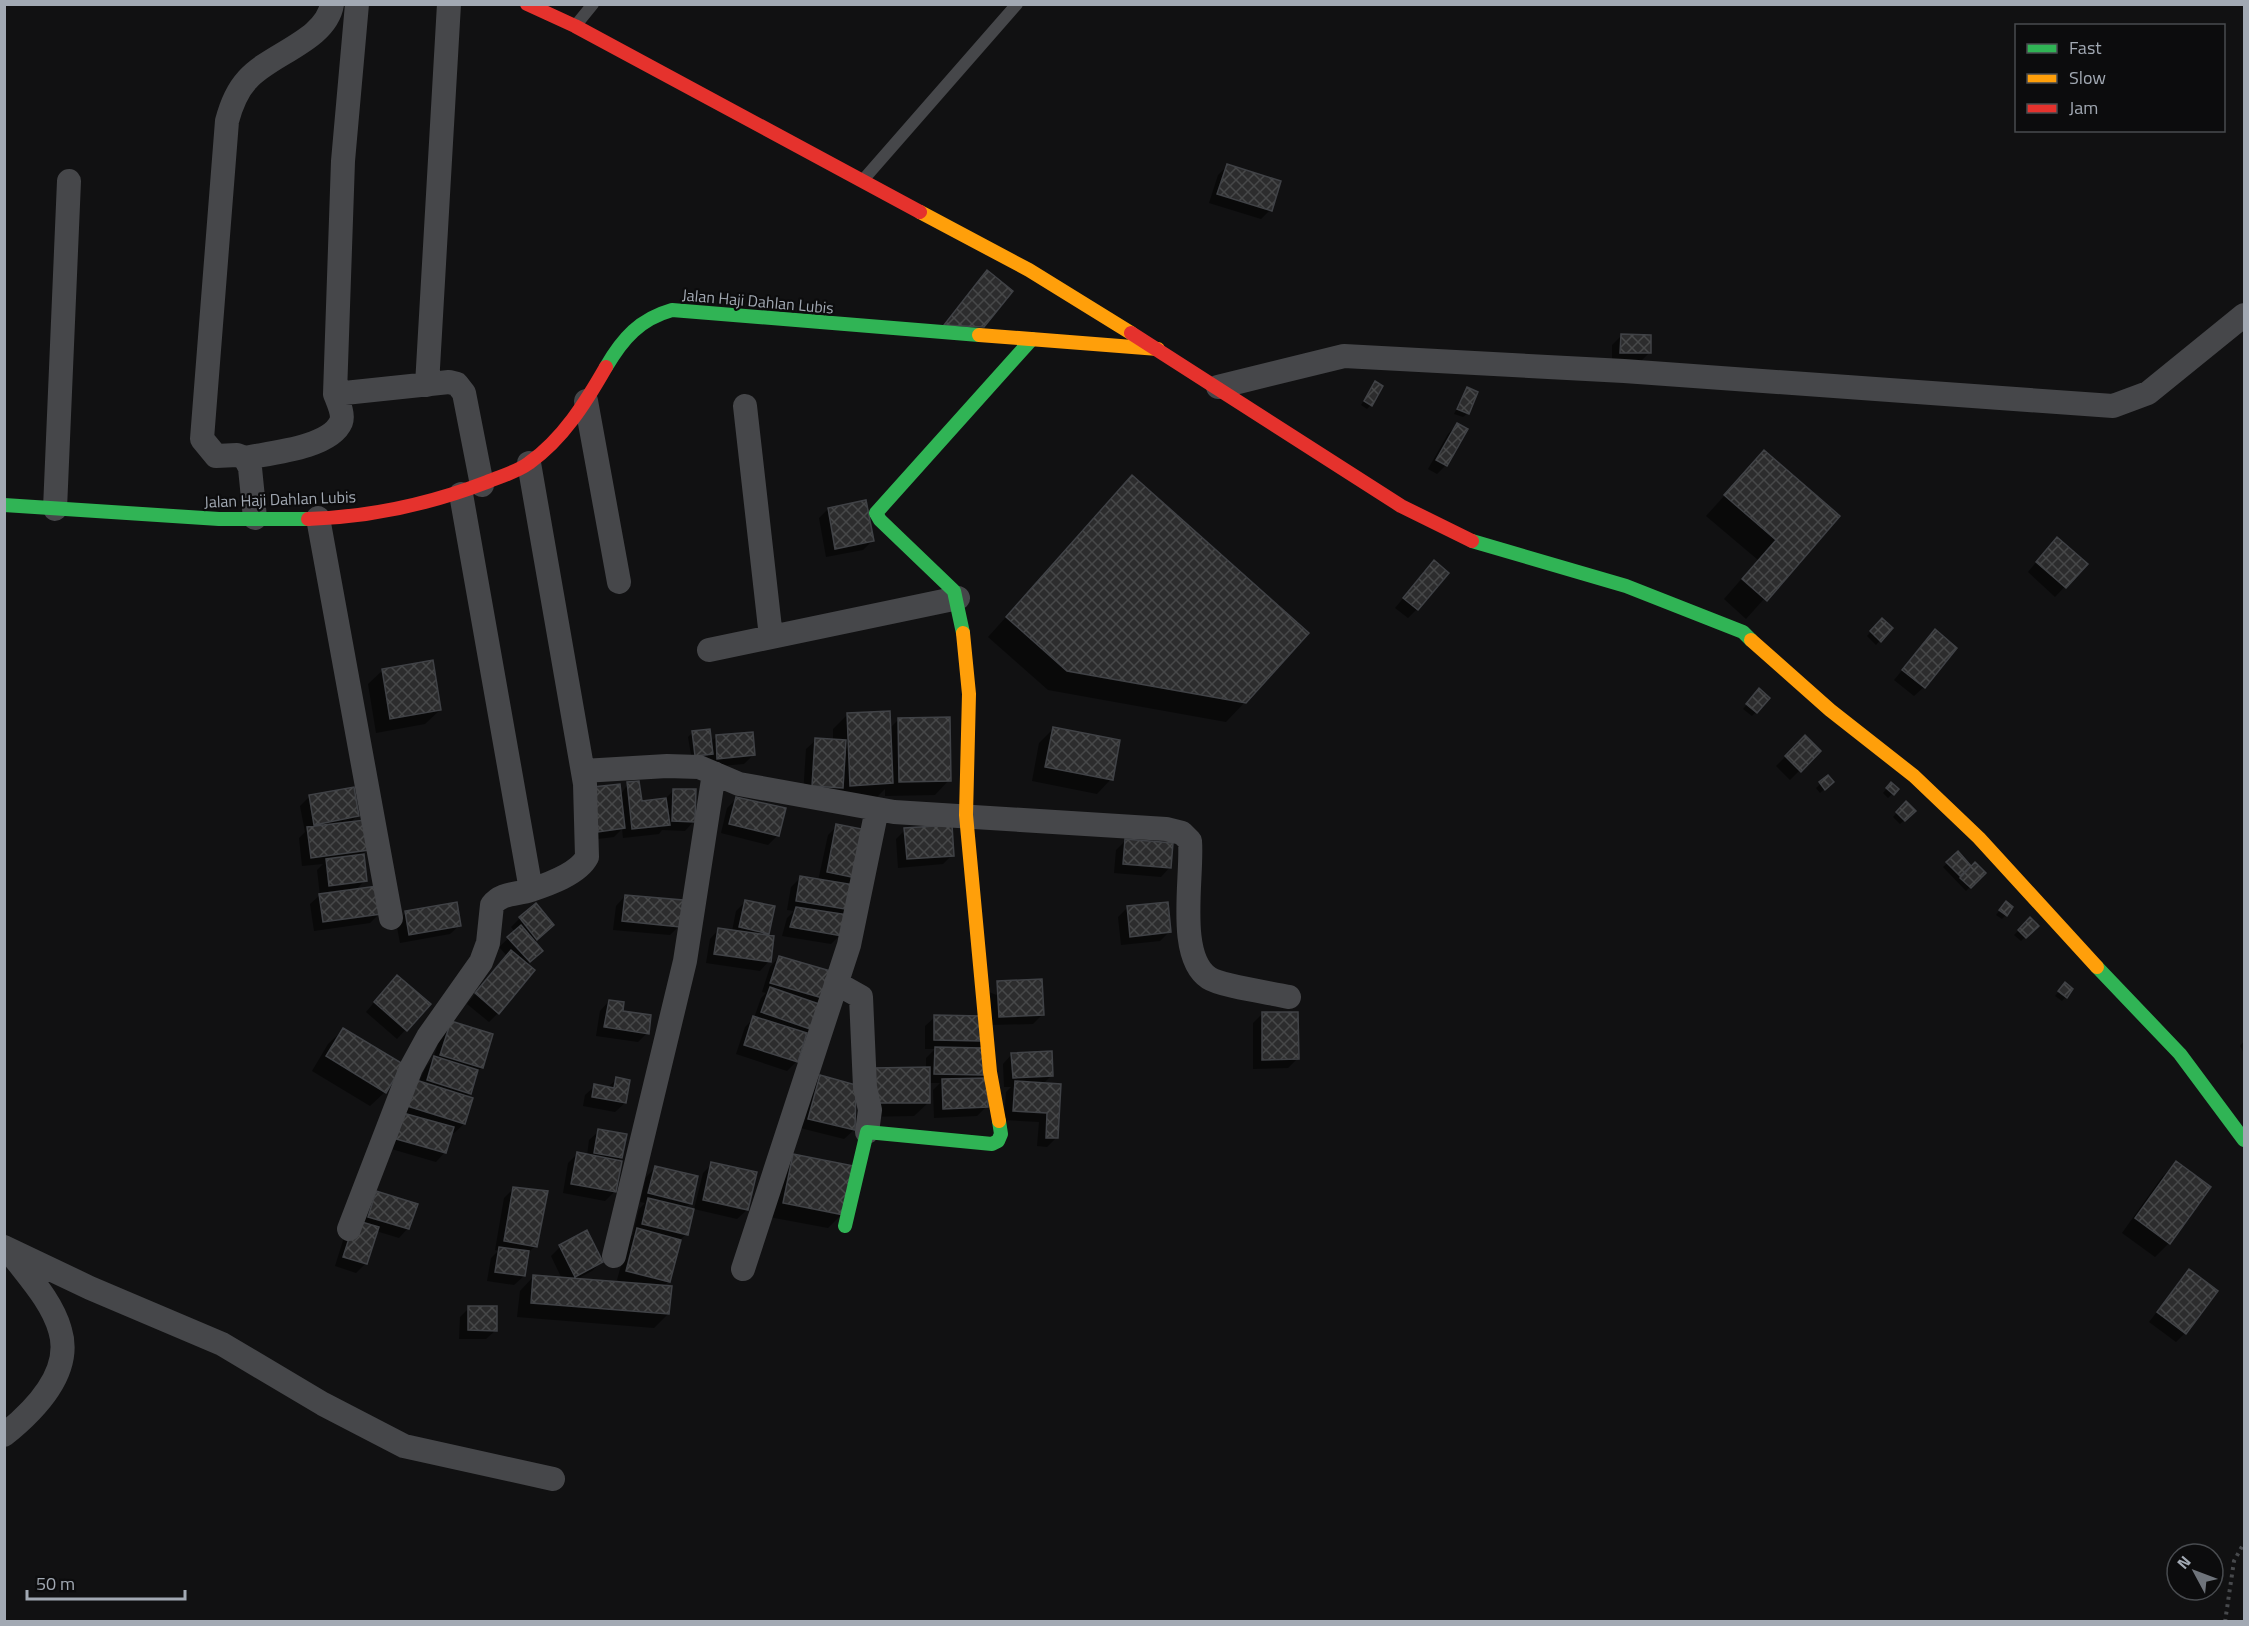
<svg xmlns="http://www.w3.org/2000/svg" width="2249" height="1626" viewBox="0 0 2249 1626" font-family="'Titillium Web',sans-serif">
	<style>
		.shadow { fill: #0007 }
		.building { fill: url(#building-cross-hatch); stroke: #404246; stroke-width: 1.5 }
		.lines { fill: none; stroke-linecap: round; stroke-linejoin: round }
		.path { stroke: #47494c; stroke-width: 4; stroke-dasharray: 3 4.5; stroke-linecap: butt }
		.lane { stroke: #46474a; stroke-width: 12 }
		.street { stroke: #46474a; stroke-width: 24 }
		.fast { stroke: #30b455; stroke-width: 14 }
		.slow { stroke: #ff9f0a; stroke-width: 14 }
		.jam { stroke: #e5322d; stroke-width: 14 }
		.labels { text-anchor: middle; stroke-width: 4.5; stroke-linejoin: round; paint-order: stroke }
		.street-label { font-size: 16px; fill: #a2a9b3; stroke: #0c0c0d }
	</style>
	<defs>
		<pattern id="building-cross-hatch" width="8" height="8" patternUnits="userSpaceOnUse" patternTransform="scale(1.5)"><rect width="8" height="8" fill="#2c2c2d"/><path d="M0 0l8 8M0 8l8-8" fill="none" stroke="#474849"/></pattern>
	</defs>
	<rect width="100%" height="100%" fill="#111112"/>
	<path class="shadow" d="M 1228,165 L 1270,210 L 1261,219 L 1209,203 L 1218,175 Z
		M 1621,336 L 1649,353 L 1640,362 L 1612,361 L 1612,345 Z
		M 1375,383 L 1371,405 L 1367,409 L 1361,405 Z
		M 1467,389 L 1468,413 L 1463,417 L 1454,414 Z
		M 1457,425 L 1446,465 L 1437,474 L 1428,469 L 1448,434 Z
		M 1764,452 L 1838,516 L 1746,619 L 1724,599 L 1758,560 L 1706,516 Z
		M 1132,477 L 1245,702 L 1226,722 L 1048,690 L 988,637 Z
		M 828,509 L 872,541 L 863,550 L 826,557 L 819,518 Z
		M 2048,548 L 2086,564 L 2055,597 L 2028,572 Z
		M 1425,572 L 1417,609 L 1408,618 L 1395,608 Z
		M 1882,620 L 1891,628 L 1876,645 L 1867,636 Z
		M 1935,631 L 1924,687 L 1914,696 L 1894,680 Z
		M 383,670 L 440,710 L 425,724 L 376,733 L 368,684 Z
		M 1755,695 L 1756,712 L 1752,716 L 1743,709 Z
		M 847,715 L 889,729 L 899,719 L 949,780 L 935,795 L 885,796 L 885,789 L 877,797 L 803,795 L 806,749 L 816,740 L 833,741 L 833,729 Z
		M 1053,729 L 1111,779 L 1097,794 L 1032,781 L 1039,743 Z
		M 692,733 L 710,743 L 716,737 L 753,755 L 744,764 L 709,767 L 691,758 L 708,756 L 708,753 L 691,755 L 688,737 Z
		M 1805,737 L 1819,751 L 1790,780 L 1776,766 Z
		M 1828,777 L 1832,782 L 1820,793 L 1816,788 Z
		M 628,784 L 640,802 L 665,799 L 674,790 L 694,821 L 685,831 L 662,830 L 659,834 L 623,838 L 622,829 L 614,837 L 589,840 Z
		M 1891,784 L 1897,789 L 1888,798 L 1883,793 Z
		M 309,797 L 357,816 L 350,823 L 367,850 L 362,855 L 365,880 L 356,890 L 379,914 L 370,923 L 314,931 L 310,904 L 320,895 L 317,870 L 323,864 L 302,866 L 299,838 L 305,832 L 300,806 Z
		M 736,799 L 778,835 L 768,845 L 721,833 L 727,808 Z
		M 1906,803 L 1914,811 L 1900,824 L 1893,817 Z
		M 837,826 L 856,877 L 848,885 L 850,910 L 840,935 L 831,944 L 782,936 L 787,918 L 794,911 L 787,910 L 791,887 L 800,878 L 818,881 L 828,835 Z
		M 905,830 L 952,855 L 943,864 L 898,868 L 896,839 Z
		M 1126,840 L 1170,867 L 1161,877 L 1114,873 L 1116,850 Z
		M 1958,854 L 1971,868 L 1984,873 L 1966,891 L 1943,867 Z
		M 625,896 L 679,926 L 670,935 L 613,930 L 616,906 Z
		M 746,901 L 767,933 L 764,936 L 769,961 L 760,971 L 706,963 L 710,939 L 719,929 L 732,931 L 736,911 Z
		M 1127,908 L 1169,932 L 1160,941 L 1121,945 L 1118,917 Z
		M 2002,908 L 2006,915 L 2002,919 L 1996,915 Z
		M 406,913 L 460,925 L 450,934 L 400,943 L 396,922 Z
		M 520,918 L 543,935 L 534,942 L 532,960 L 526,965 L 498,1013 L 489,1022 L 467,1004 L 507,956 L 499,947 L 515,932 L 511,927 Z
		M 2030,919 L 2037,926 L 2021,941 L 2014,935 Z
		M 779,957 L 832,973 L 812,1029 L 805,1036 L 797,1061 L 787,1071 L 736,1054 L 745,1027 L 754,1018 L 761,998 L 766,993 L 762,992 L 770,967 Z
		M 388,986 L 429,1004 L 397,1039 L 366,1012 Z
		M 2061,989 L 2066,997 L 2062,1001 L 2055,996 Z
		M 989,992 L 1043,1014 L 1033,1024 L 990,1025 Z
		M 609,1001 L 647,1033 L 638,1042 L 596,1036 L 600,1011 Z
		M 1262,1014 L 1297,1059 L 1288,1068 L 1253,1069 L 1253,1023 Z
		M 935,1017 L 980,1017 L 986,1107 L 977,1116 L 934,1118 L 933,1090 L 940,1083 L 929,1083 L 929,1102 L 914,1116 L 859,1117 L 926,1069 L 926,1058 L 935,1049 L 925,1049 L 925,1026 Z
		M 451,1023 L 482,1067 L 476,1073 L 470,1093 L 465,1097 L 471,1099 L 464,1124 L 454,1133 L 451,1132 L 445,1152 L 436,1162 L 388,1148 L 426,1067 L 433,1059 L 442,1032 Z
		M 343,1030 L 385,1092 L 370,1106 L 312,1071 L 328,1044 Z
		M 2244,1041 L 2244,1053 L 2240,1046 Z
		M 1012,1054 L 1051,1076 L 1043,1084 L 1056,1138 L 1047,1147 L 1037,1146 L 1039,1122 L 1004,1120 L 1006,1092 L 1011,1087 L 1004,1087 L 1003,1064 Z
		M 820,1076 L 854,1130 L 844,1139 L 800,1128 L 811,1086 Z
		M 617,1079 L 625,1103 L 615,1112 L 583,1106 L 585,1095 L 595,1086 L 607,1088 Z
		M 599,1131 L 621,1157 L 617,1161 L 615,1191 L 605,1201 L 563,1193 L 568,1163 L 577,1154 L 587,1156 L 589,1140 Z
		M 793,1155 L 842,1214 L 828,1228 L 769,1217 L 779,1170 Z
		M 2176,1163 L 2169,1243 L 2155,1257 L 2122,1233 L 2162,1177 Z
		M 712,1164 L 747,1210 L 737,1219 L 694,1209 L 703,1173 Z
		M 655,1168 L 690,1203 L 685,1208 L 686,1234 L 679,1241 L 668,1282 L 663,1287 L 668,1314 L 654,1328 L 517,1317 L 520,1291 L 534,1276 L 562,1279 L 551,1256 L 560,1247 L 601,1262 L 592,1271 L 575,1280 L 626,1284 L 617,1280 L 628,1240 L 633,1234 L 639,1209 L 645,1203 L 640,1202 L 646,1177 Z
		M 514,1188 L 535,1246 L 527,1254 L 524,1276 L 514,1285 L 487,1281 L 491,1258 L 498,1251 L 495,1250 L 504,1198 Z
		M 377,1193 L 408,1228 L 399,1238 L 376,1231 L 366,1263 L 356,1273 L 335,1266 L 346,1231 Z
		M 2189,1271 L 2185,1333 L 2176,1342 L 2149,1322 Z
		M 469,1308 L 496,1330 L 486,1339 L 459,1339 L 460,1317 Z"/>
	<path class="building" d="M 1227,164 L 1281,181 L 1272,211 L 1217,194 Z
		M 987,270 L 1013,291 L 984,327 L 944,325 Z
		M 1621,334 L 1651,335 L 1651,353 L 1620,353 Z
		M 1375,381 L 1383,386 L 1372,406 L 1364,401 Z
		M 1467,387 L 1478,392 L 1469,414 L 1457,409 Z
		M 1457,423 L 1468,429 L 1447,466 L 1436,460 Z
		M 1764,450 L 1840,516 L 1767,601 L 1742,579 L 1776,540 L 1724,495 Z
		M 1132,475 L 1309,633 L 1246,703 L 1067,671 L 1006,617 Z
		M 866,500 L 874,541 L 835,549 L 828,508 Z
		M 2057,537 L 2088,564 L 2066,588 L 2036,562 Z
		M 1434,560 L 1449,573 L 1418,610 L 1403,598 Z
		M 1882,618 L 1893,628 L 1881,642 L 1870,631 Z
		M 1935,629 L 1957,648 L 1925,688 L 1902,670 Z
		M 433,660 L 441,710 L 390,719 L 382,669 Z
		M 1759,688 L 1770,698 L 1757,713 L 1746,704 Z
		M 890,711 L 893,783 L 850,786 L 847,713 Z
		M 950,717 L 951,781 L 899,782 L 898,718 Z
		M 1053,727 L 1120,740 L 1113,780 L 1045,767 Z
		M 710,729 L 713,754 L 695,756 L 692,731 Z
		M 753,732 L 755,755 L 717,759 L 716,735 Z
		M 1805,735 L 1821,751 L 1801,772 L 1785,756 Z
		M 815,738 L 846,740 L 843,788 L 812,786 Z
		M 1828,775 L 1834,782 L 1825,790 L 1819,782 Z
		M 639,781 L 642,801 L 666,798 L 670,825 L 632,829 L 627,782 Z
		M 1891,782 L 1899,789 L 1894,795 L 1886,788 Z
		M 620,784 L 625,828 L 598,832 L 593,787 Z
		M 354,787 L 359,816 L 314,825 L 309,795 Z
		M 673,789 L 696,789 L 695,822 L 672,821 Z
		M 736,797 L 786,808 L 779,836 L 729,824 Z
		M 1906,801 L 1916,811 L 1905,821 L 1896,812 Z
		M 365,820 L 369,850 L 311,858 L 307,827 Z
		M 836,824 L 867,830 L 857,878 L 827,872 Z
		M 952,825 L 954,856 L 907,859 L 904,828 Z
		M 1125,839 L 1173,843 L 1171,868 L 1123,864 Z
		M 1958,851 L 1971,866 L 1960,876 L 1946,862 Z
		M 364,854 L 367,881 L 329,886 L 326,859 Z
		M 1975,862 L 1986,873 L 1971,888 L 1960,878 Z
		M 800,876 L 855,885 L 851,910 L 796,901 Z
		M 377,886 L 381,914 L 323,922 L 319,894 Z
		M 625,895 L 683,900 L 680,927 L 622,921 Z
		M 745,900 L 775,906 L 769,934 L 739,927 Z
		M 2006,901 L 2013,907 L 2007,916 L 1999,910 Z
		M 457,902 L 461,926 L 409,935 L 405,911 Z
		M 1168,902 L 1171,932 L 1130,937 L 1127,906 Z
		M 536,903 L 554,925 L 537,940 L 519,917 Z
		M 796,907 L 849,915 L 842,936 L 790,927 Z
		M 2030,917 L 2039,926 L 2026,938 L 2018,930 Z
		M 521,925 L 543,951 L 530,962 L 507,937 Z
		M 718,928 L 774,936 L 771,962 L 714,954 Z
		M 511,950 L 535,970 L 499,1014 L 475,993 Z
		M 779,956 L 834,972 L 826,999 L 770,983 Z
		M 397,975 L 431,1004 L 407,1031 L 374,1002 Z
		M 1042,979 L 1044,1015 L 999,1017 L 997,981 Z
		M 2065,982 L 2073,989 L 2067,998 L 2058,991 Z
		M 770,987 L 822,1005 L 813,1030 L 761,1012 Z
		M 609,1000 L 624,1002 L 623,1011 L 651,1015 L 649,1034 L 604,1027 Z
		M 1262,1012 L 1298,1012 L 1299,1059 L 1262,1060 Z
		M 934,1015 L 981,1016 L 981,1041 L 934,1040 Z
		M 753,1016 L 807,1033 L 798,1062 L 744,1045 Z
		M 451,1021 L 493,1034 L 483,1068 L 440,1055 Z
		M 343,1028 L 403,1064 L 386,1093 L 326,1056 Z
		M 935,1047 L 983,1048 L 983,1075 L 934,1074 Z
		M 1052,1051 L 1053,1076 L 1013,1078 L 1011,1053 Z
		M 434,1056 L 478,1070 L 471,1094 L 427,1080 Z
		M 930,1067 L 930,1103 L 873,1103 L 873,1068 Z
		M 820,1075 L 856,1085 L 855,1130 L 808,1119 Z
		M 616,1077 L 630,1080 L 626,1103 L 592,1097 L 594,1084 L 614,1088 Z
		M 987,1078 L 988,1107 L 943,1109 L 942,1079 Z
		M 416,1080 L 473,1098 L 465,1124 L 407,1106 Z
		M 1015,1081 L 1061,1084 L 1058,1138 L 1046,1138 L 1047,1113 L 1013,1111 Z
		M 403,1113 L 454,1127 L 446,1153 L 396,1139 Z
		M 598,1129 L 627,1134 L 622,1158 L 594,1153 Z
		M 577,1152 L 622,1161 L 616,1192 L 571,1184 Z
		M 793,1154 L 854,1166 L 844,1215 L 783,1203 Z
		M 2176,1161 L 2211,1187 L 2170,1244 L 2135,1218 Z
		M 711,1162 L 757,1172 L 748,1210 L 703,1200 Z
		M 655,1166 L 698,1176 L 692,1204 L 648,1193 Z
		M 513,1187 L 548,1191 L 537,1247 L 504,1241 Z
		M 376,1191 L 418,1204 L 409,1229 L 368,1217 Z
		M 648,1198 L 694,1209 L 688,1235 L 642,1224 Z
		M 355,1220 L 379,1227 L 367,1264 L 343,1257 Z
		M 637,1228 L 681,1240 L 670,1282 L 626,1271 Z
		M 587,1230 L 603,1262 L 575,1277 L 559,1245 Z
		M 499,1247 L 529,1251 L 525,1276 L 495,1272 Z
		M 2189,1269 L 2218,1291 L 2186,1334 L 2157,1312 Z
		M 533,1275 L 672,1286 L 669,1314 L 531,1303 Z
		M 468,1306 L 497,1306 L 497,1331 L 468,1330 Z"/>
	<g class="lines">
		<path class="path" d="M 2225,1622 L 2234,1561 L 2244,1543"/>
		<path class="lane" d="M 576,25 L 593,4
			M 863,180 L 1017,4"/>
		<path class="street" d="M 357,4 L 343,161 L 335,394 L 449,382 L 457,384 L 464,393 L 482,485
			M 427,385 L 449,4
			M 1218,387 L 1344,356 L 1624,371 L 2113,406 L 2148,393 L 2244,315
			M 586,401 L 619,582
			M 745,406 L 771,637
			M 245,458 C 269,453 330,448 341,422 C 344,414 338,402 335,394
			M 461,494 L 531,890
			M 55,509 L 69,181
			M 255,518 L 250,468 L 245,458 L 237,455 L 216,456 L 202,439 L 227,121 C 231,106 236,92 247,80 C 269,54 326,41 332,4
			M 318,518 L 391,918
			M 709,650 L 958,598
			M 583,771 L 667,766 L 699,767 L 739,784 L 894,812 L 1166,829 L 1182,833 L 1190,841 C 1193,877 1176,956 1209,978 C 1221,986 1272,993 1289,997
			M 836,983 L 861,997 L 865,1087 L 870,1110 L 867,1132
			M 349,1229 L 411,1068 L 428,1037 L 481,962 L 488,943 L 492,905 C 502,892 517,895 531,890 C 549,884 578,874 587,857 L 585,784 L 529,463
			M 4,1247 L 90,1288 L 222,1344 L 323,1404 L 404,1446 L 553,1479
			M 614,1256 L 685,961 L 714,773
			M 743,1269 L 849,945 L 877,809
			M 4,1435 C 34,1411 73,1372 60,1330 C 52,1301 27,1275 10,1252"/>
		<path class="fast" d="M 606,367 C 623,338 640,319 672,310 L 979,335
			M 4,505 L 219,519 L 308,519
			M 1472,541 L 1626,586 L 1743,632 L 1751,640
			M 963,633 L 954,591 L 880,520 L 876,513 L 1032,339
			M 2097,967 L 2180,1054 L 2244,1140
			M 845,1226 L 867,1132 L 992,1144 L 998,1141 L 1001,1134 L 999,1121"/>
		<path class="slow" d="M 920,212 L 1029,270 L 1131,333
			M 979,335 L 1158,349
			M 963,633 L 969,694 L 966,815 L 990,1072 L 999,1121
			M 1751,640 L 1830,710 L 1914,776 L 1979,838 L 2097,967"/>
		<path class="jam" d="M 527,4 L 575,26 L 920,212
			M 1131,333 L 1401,506 L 1472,541
			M 308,519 C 370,517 430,504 487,482 C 501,476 517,472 529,463 C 563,439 586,402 606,367"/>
	</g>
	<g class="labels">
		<g class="street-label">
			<text transform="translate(758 301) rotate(5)" y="6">Jalan Haji Dahlan Lubis</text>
			<text transform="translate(280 499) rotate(-2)" y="6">Jalan Haji Dahlan Lubis</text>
		</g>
	</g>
	<rect width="2249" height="1626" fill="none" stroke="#a2a9b3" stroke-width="12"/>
	<rect x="2015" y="24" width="210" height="108" fill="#0c0c0d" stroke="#484b4f" stroke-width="1.5"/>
	<rect x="2027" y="44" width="30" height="9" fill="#30b455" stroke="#484b4f" stroke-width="1.5"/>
	<text x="2069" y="54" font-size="18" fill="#a2a9b3">Fast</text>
	<rect x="2027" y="74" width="30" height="9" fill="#ff9f0a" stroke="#484b4f" stroke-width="1.5"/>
	<text x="2069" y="84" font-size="18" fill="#a2a9b3">Slow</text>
	<rect x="2027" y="104" width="30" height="9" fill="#e5322d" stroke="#484b4f" stroke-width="1.5"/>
	<text x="2069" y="114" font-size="18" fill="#a2a9b3">Jam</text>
	<g transform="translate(2195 1572) rotate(311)"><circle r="28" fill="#0c0c0d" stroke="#484b4f" stroke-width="1.5"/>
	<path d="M0-4.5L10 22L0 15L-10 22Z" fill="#6f747b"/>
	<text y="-9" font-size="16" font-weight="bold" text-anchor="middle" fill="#a2a9b3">N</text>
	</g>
	<path d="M27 1590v9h158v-9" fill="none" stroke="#a2a9b3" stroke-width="3"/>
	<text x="36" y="1590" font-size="18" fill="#a2a9b3" stroke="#0c0c0d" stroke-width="4.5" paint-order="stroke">50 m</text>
</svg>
